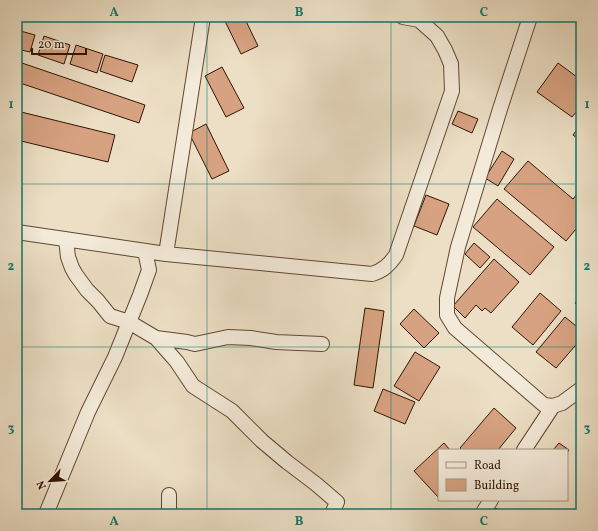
<svg xmlns="http://www.w3.org/2000/svg" width="598" height="531" viewBox="0 0 598 531" font-family="Vollkorn,serif">
	<style>
		.building { fill: #d7a281; stroke: #311502 }
		.lines { fill: none; stroke-linecap: round; stroke-linejoin: round }
		.street-casing { stroke: #604833; stroke-width: 16 }
		.street { stroke: #f3ead9; stroke-width: 14 }
		.grid { fill: none; stroke: #0f766e; stroke-width: 1; stroke-opacity: 0.55 }
		.neatline { fill: none; stroke: #0f766e; stroke-width: 1.5 }
		.grid-label { font-size: 13px; text-anchor: middle; font-weight: bold; fill: #0f766e }
	</style>
	<rect width="100%" height="100%" fill="#ecdfc5"/>
	<filter id="stains"><feTurbulence type="fractalNoise" baseFrequency=".005" numOctaves="4"/><feColorMatrix values="0 0 0 0 .2 0 0 0 0 .09 0 0 0 0 .02 0 0 0 .5 -.17"/></filter>
	<radialGradient id="worn" r=".72"><stop offset=".6" stop-color="#630" stop-opacity="0"/><stop offset="1" stop-color="#630" stop-opacity=".3"/></radialGradient>
	<path class="building" d="M 223,17 L 244,17 L 258,46 L 241,54 Z
		M 17,30 L 35,35 L 30,52 L 17,49 Z
		M 44,36 L 70,45 L 64,64 L 38,55 Z
		M 76,45 L 103,54 L 97,73 L 70,64 Z
		M 105,55 L 138,65 L 132,82 L 100,71 Z
		M 19,62 L 145,105 L 139,123 L 17,82 L 17,68 Z
		M 558,63 L 581,80 L 581,106 L 572,117 L 537,92 Z
		M 222,67 L 244,108 L 226,117 L 205,76 Z
		M 17,111 L 115,135 L 108,162 L 17,140 Z
		M 458,111 L 478,119 L 472,133 L 452,124 Z
		M 206,124 L 229,171 L 212,179 L 189,133 Z
		M 581,124 L 581,141 L 573,135 Z
		M 502,151 L 514,159 L 498,186 L 485,178 Z
		M 528,161 L 573,199 L 578,193 L 581,195 L 581,223 L 566,241 L 504,189 Z
		M 426,195 L 449,204 L 437,235 L 414,226 Z
		M 497,199 L 554,247 L 530,275 L 473,227 Z
		M 474,243 L 490,257 L 480,268 L 465,254 Z
		M 494,259 L 519,282 L 491,313 L 485,308 L 482,311 L 476,305 L 465,318 L 453,306 Z
		M 540,293 L 561,311 L 533,345 L 512,327 Z
		M 581,296 L 581,309 L 575,303 Z
		M 365,308 L 384,311 L 373,388 L 354,385 Z
		M 414,309 L 439,333 L 424,348 L 400,324 Z
		M 565,317 L 581,330 L 581,339 L 556,368 L 536,352 Z
		M 415,352 L 440,367 L 419,401 L 394,386 Z
		M 383,389 L 415,402 L 405,424 L 374,411 Z
		M 494,408 L 516,428 L 498,450 L 462,450 L 460,448 Z
		M 444,443 L 450,450 L 439,450 L 439,498 L 414,471 Z
		M 559,443 L 569,450 L 567,453 L 567,450 L 553,450 Z
		M 496,508 L 503,514 L 491,514 Z"/>
	<g class="lines">
		<g class="street-casing">
			<path id="street" d="M 530,17 L 500,109 L 458,247 L 447,298 L 447,315 L 455,328 L 544,405 L 553,406 L 562,403 L 581,389
				M 17,232 L 166,254 L 372,274 C 384,270 389,265 396,255 L 452,91 L 451,64 L 445,50 L 437,36 L 419,20 L 403,17
				M 66,239 L 68,257 L 72,268 L 76,275 L 87,290 L 98,301 L 110,316 L 129,322 L 156,338 L 177,362 L 193,386 L 232,411 L 262,441 L 287,462 L 316,484 L 337,502 L 332,514
				M 166,254 L 203,17
				M 156,338 L 187,342 L 195,344 L 228,337 L 251,338 L 276,342 L 322,344
				M 524,450 L 553,406
				M 169,495 L 169,514
				M 46,514 L 88,412 L 115,357 L 140,295 L 149,270 L 145,251
				M 482,514 L 491,500"/>
		</g>
		<use href="#street" class="street"/>
	</g>
	<path class="grid" d="M 207,17 L 207,514M 391,17 L 391,514M 17,184 L 581,184M 17,347 L 581,347"/>
	<rect width="598" height="531" fill="none" stroke="#ecdfc5" stroke-width="44"/>
	<rect x="438" y="449" width="130" height="52" fill="#f3ead9" stroke="#a59583"/>
	<rect x="446" y="462" width="20" height="6" fill="#f3ead9" stroke="#a59583"/>
	<text x="474" y="469" font-size="12" fill="#311502">Road</text>
	<rect x="446" y="479" width="20" height="12" fill="#d7a281" stroke="#a59583"/>
	<text x="474" y="489" font-size="12" fill="#311502">Building</text>
	<g transform="translate(50 481) rotate(245)" stroke="#f3ead9" stroke-width="3" paint-order="stroke">
	<path d="M0-3L7 15L0 10L-7 15Z" fill="#311502"/>
	<text y="-6" font-size="11" font-weight="bold" text-anchor="middle" fill="#311502">N</text>
	</g>
	<path d="M32 48v6h54v-6" fill="none" stroke="#311502" stroke-width="2"/>
	<text x="38" y="48" font-size="12" fill="#311502" stroke="#f3ead9" stroke-width="3" paint-order="stroke">20 m</text>
	<rect x="22" y="22" width="554" height="487" class="neatline"/>
	<g class="grid-label">
		<text x="114" y="16">A</text>
		<text x="299" y="16">B</text>
		<text x="484" y="16">C</text>
		<text x="11" y="108">1</text>
		<text x="587" y="108">1</text>
		<text x="11" y="270">2</text>
		<text x="587" y="270">2</text>
		<text x="11" y="432">3</text>
		<text x="587" y="432">3</text>
		<text x="114" y="525">A</text>
		<text x="299" y="525">B</text>
		<text x="484" y="525">C</text>
	</g>
	<rect width="100%" height="100%" filter="url(#stains)"/>
	<rect width="100%" height="100%" fill="url(#worn)"/>
</svg>
